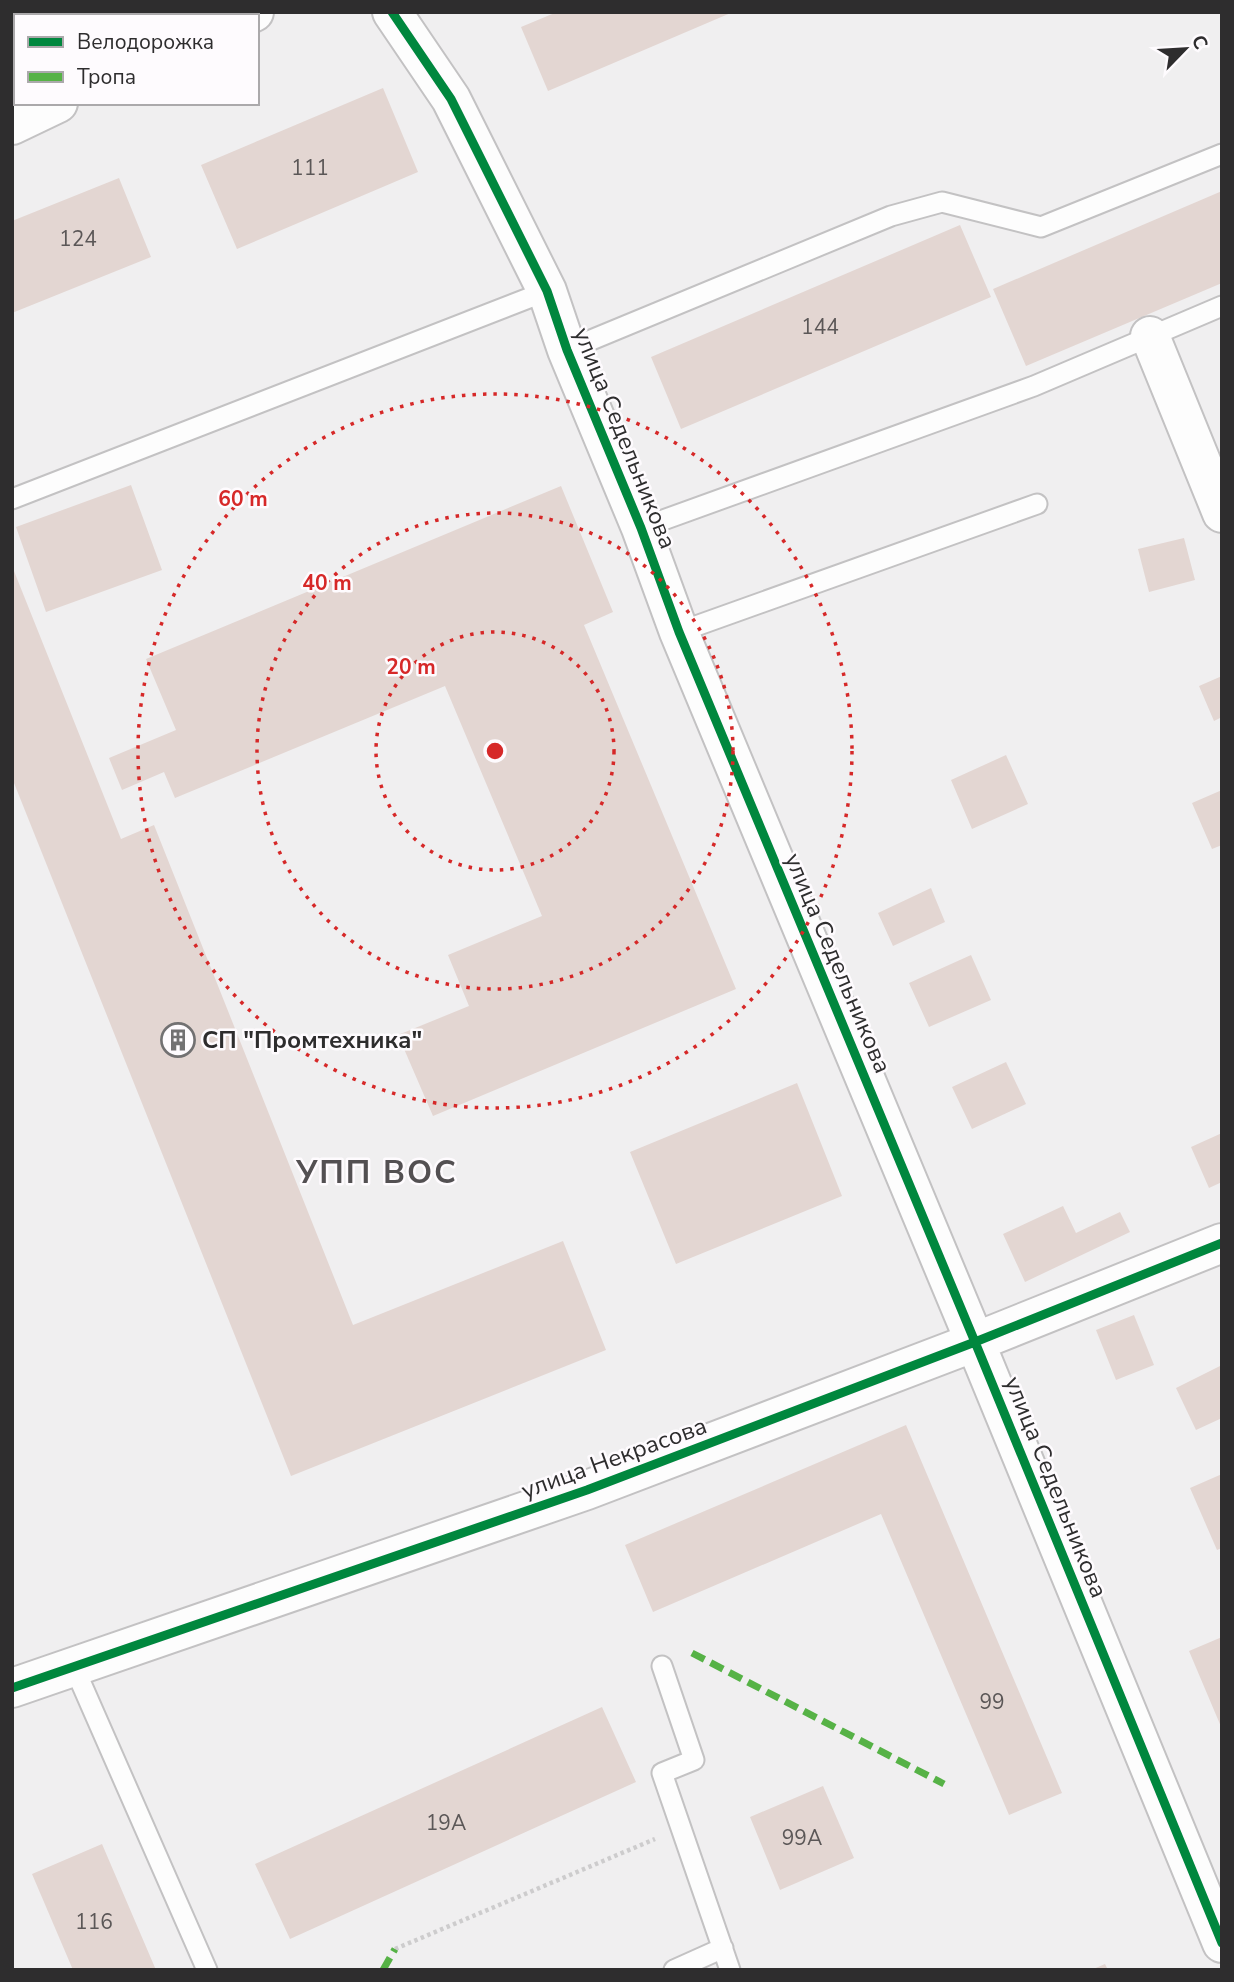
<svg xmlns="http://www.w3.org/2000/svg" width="1234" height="1982" viewBox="0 0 1234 1982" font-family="'Nunito Sans',sans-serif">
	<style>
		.building { fill: #e3d6d2 }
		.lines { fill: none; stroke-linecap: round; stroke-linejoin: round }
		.lane-casing { stroke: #c3c2c3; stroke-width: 23 }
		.street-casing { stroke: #c3c2c3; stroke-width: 42 }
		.path { stroke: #cdcccd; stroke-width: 4.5; stroke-dasharray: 3.5 3.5; stroke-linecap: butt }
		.lane { stroke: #fdfdfd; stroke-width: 19 }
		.street { stroke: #fdfdfd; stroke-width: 38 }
		.quiet { stroke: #56b246; stroke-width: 7; stroke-dasharray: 14 7; stroke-linecap: butt }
		.cycleway-casing { stroke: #fefbfe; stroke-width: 13 }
		.cycleway { stroke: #00873e; stroke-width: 9 }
		.ring { fill: none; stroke: #d62828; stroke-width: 3.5; stroke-dasharray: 3.5 7 }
		.labels { text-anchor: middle; stroke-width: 5; stroke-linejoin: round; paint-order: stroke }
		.number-label { font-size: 21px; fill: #5b5757 }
		.street-label { font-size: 24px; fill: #2e2d2e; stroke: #fefbfe }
		.poi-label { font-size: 24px; font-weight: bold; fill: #2e2d2e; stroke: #fefbfe; text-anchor: start }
		.district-label { font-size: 32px; font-weight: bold; letter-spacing: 2px; fill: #535052; stroke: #fefbfe }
		.centre { fill: #d62828; stroke: #fefbfe; stroke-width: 3.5 }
		.ring-label { font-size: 21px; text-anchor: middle; font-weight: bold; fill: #d62828; stroke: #fefbfe; stroke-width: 5; stroke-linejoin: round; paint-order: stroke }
	</style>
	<rect width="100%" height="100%" fill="#f0eff0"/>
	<path class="building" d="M 557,12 L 733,12 L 548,91 L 521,27 Z
		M 383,88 L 418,172 L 237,249 L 201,165 Z
		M 119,178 L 151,257 L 12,313 L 12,221 Z
		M 1222,191 L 1222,283 L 1026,366 L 993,289 Z
		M 960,225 L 991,297 L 681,429 L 651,357 Z
		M 131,485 L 162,570 L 46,612 L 16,527 Z
		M 561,486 L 613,612 L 584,625 L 736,989 L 433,1116 L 398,1035 L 469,1006 L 448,955 L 542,916 L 445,686 L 175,798 L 164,772 L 122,790 L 109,758 L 176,730 L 146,659 Z
		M 1184,538 L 1195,580 L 1149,592 L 1138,549 Z
		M 12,566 L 121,839 L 154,825 L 353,1325 L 563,1241 L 606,1350 L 291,1476 L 12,778 Z
		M 1222,676 L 1222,717 L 1214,721 L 1199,686 Z
		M 1006,755 L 1028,804 L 972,829 L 951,780 Z
		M 1222,790 L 1222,845 L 1212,849 L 1192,803 Z
		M 931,888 L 945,922 L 893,946 L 878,913 Z
		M 971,955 L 991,1000 L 929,1027 L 909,983 Z
		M 1006,1062 L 1026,1104 L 972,1129 L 952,1087 Z
		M 797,1083 L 842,1196 L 676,1264 L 630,1152 Z
		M 1222,1133 L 1222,1182 L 1209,1188 L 1191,1147 Z
		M 1063,1206 L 1076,1233 L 1120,1212 L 1130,1232 L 1025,1282 L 1003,1234 Z
		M 1134,1315 L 1154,1365 L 1116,1380 L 1096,1330 Z
		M 1222,1365 L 1222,1418 L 1196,1430 L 1176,1388 Z
		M 906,1425 L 1062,1793 L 1009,1815 L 881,1514 L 653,1612 L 625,1545 Z
		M 1222,1474 L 1222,1548 L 1217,1550 L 1190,1488 Z
		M 1222,1637 L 1222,1729 L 1189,1651 Z
		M 602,1707 L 636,1782 L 290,1939 L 255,1864 Z
		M 823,1786 L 854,1858 L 780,1890 L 750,1817 Z
		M 102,1844 L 156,1970 L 73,1970 L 32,1874 Z
		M 1105,1964 L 1108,1970 L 1091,1970 Z"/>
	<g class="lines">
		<g class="lane-casing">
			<path id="lane" d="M 567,350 L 891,216 L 942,202 L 1041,227 L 1222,154
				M 12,499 L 547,291
				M 641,528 L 1034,386 L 1222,306
				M 679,632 L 1037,504
				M 662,1666 L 694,1760 L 662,1773 L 730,1970
				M 74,1667 L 207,1970
				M 674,1970 L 723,1948"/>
		</g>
		<g class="street-casing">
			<path id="street" d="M 392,12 L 451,99 L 547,291 L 567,350 L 641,528 L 679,632 L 975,1342 L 1222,1943
				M 246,16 L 254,12
				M 12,125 L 58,103
				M 1150,336 L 1222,513
				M 12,1688 L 587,1490 L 975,1342 L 1222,1243"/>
		</g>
		<path class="path" d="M 395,1949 L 655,1839"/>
		<use href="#lane" class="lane"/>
		<use href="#street" class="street"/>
		<path class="quiet" d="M 692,1653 L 944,1784
			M 383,1970 L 395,1949"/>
		<g class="cycleway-casing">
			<path id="cycleway" d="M 392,12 L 451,99 L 547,291 L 567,350 L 641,528 L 679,632 L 975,1342 L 1222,1943
				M 12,1688 L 587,1490 L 975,1342 L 1222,1243"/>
		</g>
		<use href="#cycleway" class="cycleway"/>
	</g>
	<g class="ring">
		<circle cx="495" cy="751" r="119"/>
		<circle cx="495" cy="751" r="238"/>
		<circle cx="495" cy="751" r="357"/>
	</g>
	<defs>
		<g id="building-ring" transform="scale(1.75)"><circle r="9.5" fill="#fefbfe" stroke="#727172" stroke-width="1.5"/><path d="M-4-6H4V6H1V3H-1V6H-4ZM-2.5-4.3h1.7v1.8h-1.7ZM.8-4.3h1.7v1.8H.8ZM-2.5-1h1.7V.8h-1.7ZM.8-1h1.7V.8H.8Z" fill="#727172"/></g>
	</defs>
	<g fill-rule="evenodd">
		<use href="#building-ring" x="178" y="1040"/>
	</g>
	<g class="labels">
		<g class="number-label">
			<text x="310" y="175">111</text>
			<text x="78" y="246">124</text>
			<text x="820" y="334">144</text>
			<text x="992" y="1709">99</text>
			<text x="446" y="1830">19А</text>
			<text x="802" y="1845">99А</text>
			<text x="94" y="1929">116</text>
		</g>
		<g class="street-label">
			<text transform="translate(625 438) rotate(68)" y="8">улица Седельникова</text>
			<text transform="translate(838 963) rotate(67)" y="8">улица Седельникова</text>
			<text transform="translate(614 1458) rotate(-20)" y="8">улица Некрасова</text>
			<text transform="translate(1056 1487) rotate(68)" y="8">улица Седельникова</text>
		</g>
		<g class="poi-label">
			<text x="202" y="1048">СП "Промтехника"</text>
		</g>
		<g class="district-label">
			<text x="377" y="1183">УПП ВОС</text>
		</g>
	</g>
	<circle cx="495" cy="751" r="10" class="centre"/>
	<g class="ring-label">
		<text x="243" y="506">60 m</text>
		<text x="327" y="590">40 m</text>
		<text x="411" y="674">20 m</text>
	</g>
	<rect width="1234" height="1982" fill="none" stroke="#2e2d2e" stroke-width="28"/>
	<rect x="14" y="14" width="245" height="91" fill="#fefbfe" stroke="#aba9ab" stroke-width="2"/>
	<rect x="28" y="37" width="35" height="10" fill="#00873e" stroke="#aba9ab" stroke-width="2"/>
	<text x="77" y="49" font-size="21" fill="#2e2d2e">Велодорожка</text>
	<rect x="28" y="72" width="35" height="10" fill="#56b246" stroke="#aba9ab" stroke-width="2"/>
	<text x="77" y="84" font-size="21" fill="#2e2d2e">Тропа</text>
	<g transform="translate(1185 49) rotate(65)" stroke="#fefbfe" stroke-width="5" paint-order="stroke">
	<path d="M0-5L12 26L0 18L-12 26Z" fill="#2e2d2e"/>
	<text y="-10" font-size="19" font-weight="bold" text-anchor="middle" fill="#2e2d2e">С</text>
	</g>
</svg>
